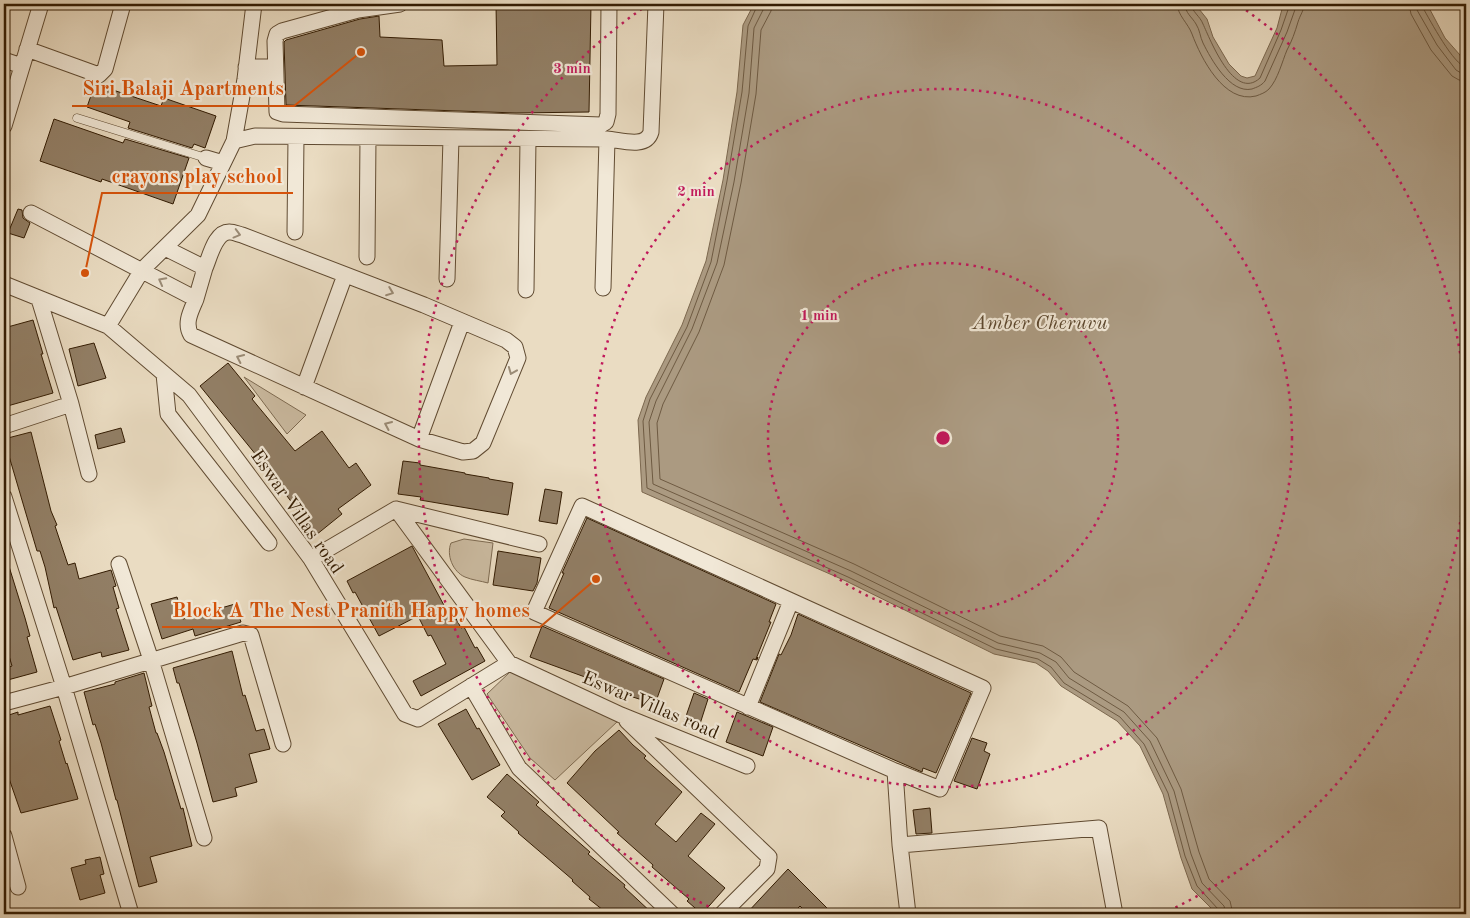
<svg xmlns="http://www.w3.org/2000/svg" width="1470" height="918" viewBox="0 0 1470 918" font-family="'Old Standard TT',serif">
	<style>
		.green { fill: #cbbba1; stroke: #7e6b52 }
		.water { fill: #ab9a81; stroke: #7b674e }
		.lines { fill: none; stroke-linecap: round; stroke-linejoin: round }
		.shore { stroke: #6e5a42; stroke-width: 1 }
		.building { fill: #927f66; stroke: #321b02 }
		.lane-casing { stroke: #604b32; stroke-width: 9 }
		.street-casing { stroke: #604b32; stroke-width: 17 }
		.lane { stroke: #f1e8d7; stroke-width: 8 }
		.street { stroke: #f1e8d7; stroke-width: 15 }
		.oneway { stroke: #9b8c77 }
		.ring { fill: none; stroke: #c2185b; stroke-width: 2.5; stroke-dasharray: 2.5 5 }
		.labels { text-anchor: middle; stroke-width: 4.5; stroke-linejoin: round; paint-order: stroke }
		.street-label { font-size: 19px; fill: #321b02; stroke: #f1e8d7 }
		.water-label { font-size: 20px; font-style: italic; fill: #5c472e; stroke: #f1e8d7 }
		.centre { fill: #c2185b; stroke: #f1e8d7; stroke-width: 2.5 }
		.ring-label { font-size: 15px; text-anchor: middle; font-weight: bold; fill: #c2185b; stroke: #f1e8d7; stroke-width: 4.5; stroke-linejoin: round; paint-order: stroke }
		.leader { fill: none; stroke: #d6530b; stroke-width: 2 }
		.callout-dot { fill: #d6530b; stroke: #f1e8d7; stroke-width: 2 }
		.callout-label { font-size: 20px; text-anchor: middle; font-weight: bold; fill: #d6530b; stroke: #f1e8d7; stroke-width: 4.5; stroke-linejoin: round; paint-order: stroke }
	</style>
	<rect width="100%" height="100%" fill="#eadcc2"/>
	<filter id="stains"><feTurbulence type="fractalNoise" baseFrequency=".004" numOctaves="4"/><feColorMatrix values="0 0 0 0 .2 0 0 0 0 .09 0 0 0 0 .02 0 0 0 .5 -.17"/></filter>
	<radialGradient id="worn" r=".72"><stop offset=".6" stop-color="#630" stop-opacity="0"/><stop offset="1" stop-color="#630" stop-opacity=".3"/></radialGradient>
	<path class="green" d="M 244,377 L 306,415 L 287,434 Z
		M 464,539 L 493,543 L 488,583 C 481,581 472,580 465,577 C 453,572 446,555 451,543 Z
		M 511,671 L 618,721 L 555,780 L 530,758 L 487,694 Z"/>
	<path class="water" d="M 754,4 L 1195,4 L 1207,19 L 1213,37 L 1229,64 L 1241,76 L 1247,78 L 1255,76 L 1277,28 L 1282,9 L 1287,4 L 1427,4 L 1445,38 L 1460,55 L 1466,66 L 1466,914 L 1217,914 L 1192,889 L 1181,858 L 1163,794 L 1140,746 L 1117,721 L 1061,686 L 1048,671 L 1036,663 L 994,654 L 846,581 L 642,492 L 638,420 L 646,397 L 682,325 L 706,261 L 723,180 L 737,92 L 743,25 Z"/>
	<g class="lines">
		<path class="shore" d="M 758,4 L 748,26 L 742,92 L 727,181 L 711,262 L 687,327 L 650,399 L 643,421 L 647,488 L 848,577 L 996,649 L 1038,659 L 1051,667 L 1064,683 L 1120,717 L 1144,744 L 1168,793 L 1185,856 L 1197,886 L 1218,909 L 1220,914
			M 764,4 L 763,10 L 754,28 L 749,93 L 734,182 L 717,263 L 692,329 L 656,401 L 649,422 L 653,484 L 851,571 L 998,643 L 1040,653 L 1056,662 L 1069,678 L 1124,712 L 1150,741 L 1174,791 L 1191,854 L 1202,883 L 1224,906 L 1226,914
			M 772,4 L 771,11 L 761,30 L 756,94 L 741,183 L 724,265 L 699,332 L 663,404 L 657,423 L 660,479 L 854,564 L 1000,636 L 1043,646 L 1061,657 L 1074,672 L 1128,706 L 1157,738 L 1181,789 L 1199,852 L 1209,879 L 1230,901 L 1233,914
			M 1177,4 C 1178,16 1188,23 1192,34 C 1201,58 1224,104 1256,96 C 1261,94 1265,93 1269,89 C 1278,79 1282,62 1287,50 C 1292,41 1295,32 1298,22 C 1300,15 1304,11 1304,4
			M 1185,4 C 1185,13 1192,17 1196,24 C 1200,30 1200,37 1203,43 C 1211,59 1230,94 1252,89 C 1257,87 1261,86 1265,81 L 1287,32 L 1297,4
			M 1191,4 C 1192,12 1200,16 1203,24 C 1210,39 1234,102 1260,78 L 1281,30 L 1290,4
			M 1409,4 L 1411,14 L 1431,50 L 1452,76 L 1459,80 L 1466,81
			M 1416,4 L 1417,10 L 1437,45 L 1456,70 L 1461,73 L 1466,73
			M 1423,4 L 1423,8 C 1430,20 1454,66 1466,67"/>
	</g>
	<path class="building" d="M 496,4 L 591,4 L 589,112 L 516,113 L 286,105 L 284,42 L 286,40 L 360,19 L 379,16 L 380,37 L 442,40 L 444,66 L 497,65 Z
		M 95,84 L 161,106 L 164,98 L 216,116 L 205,148 L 194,144 L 192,148 L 128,128 L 130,122 L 87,107 Z
		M 54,119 L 123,143 L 125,139 L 189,158 L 173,204 L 102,179 L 101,182 L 40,161 Z
		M 18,209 L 22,210 L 23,218 L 30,223 L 24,238 L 8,233 Z
		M 33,320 L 43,354 L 41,354 L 53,393 L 4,407 L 4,328 Z
		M 94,343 L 106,378 L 78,386 L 69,349 Z
		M 228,363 L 255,396 L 252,399 L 295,451 L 322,431 L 349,468 L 356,463 L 371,485 L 338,509 L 342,514 L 316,535 L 261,461 L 200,386 Z
		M 121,428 L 125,442 L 98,449 L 95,435 Z
		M 31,432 L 51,511 L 57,525 L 55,526 L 68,565 L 75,563 L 79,579 L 111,570 L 116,586 L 113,587 L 119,608 L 116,609 L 129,650 L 102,657 L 101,652 L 73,660 L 56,607 L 54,608 L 45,567 L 40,551 L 37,551 L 4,439 Z
		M 403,461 L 420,463 L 420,465 L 465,473 L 465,474 L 489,478 L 489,479 L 513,483 L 508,515 L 420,500 L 421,497 L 398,494 Z
		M 545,489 L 562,492 L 557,524 L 539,521 Z
		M 587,518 L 776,604 L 769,622 L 771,622 L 756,659 L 758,657 L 757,660 L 753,659 L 739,692 L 549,608 L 564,573 L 562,573 Z
		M 412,546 L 446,609 L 450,607 L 461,628 L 464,627 L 475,648 L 477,647 L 485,661 L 421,696 L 413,681 L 446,664 L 431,635 L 428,636 L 418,616 L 379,636 L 355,592 L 353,593 L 347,581 Z
		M 498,551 L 541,558 L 537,583 L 533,591 L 493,585 Z
		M 4,560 L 7,560 L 25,618 L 30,636 L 27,637 L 37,672 L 4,681 L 4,669 L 12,666 L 4,639 Z
		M 177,597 L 183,619 L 235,604 L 241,622 L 195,636 L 193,629 L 162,639 L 151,604 Z
		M 798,614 L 971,693 L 936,773 L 923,768 L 922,772 L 899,762 L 760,702 L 779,654 L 781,655 L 791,635 Z
		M 542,626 L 664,679 L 655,704 L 617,692 L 595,684 L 596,681 L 530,657 Z
		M 232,651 L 243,696 L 245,695 L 256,731 L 264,729 L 270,749 L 249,754 L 257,782 L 235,788 L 237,796 L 213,802 L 197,743 L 179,683 L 177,683 L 173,668 Z
		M 144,673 L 152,706 L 149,707 L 156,733 L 157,733 L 164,752 L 181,809 L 183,808 L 192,846 L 150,857 L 157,882 L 139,887 L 117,800 L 116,800 L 101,743 L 95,724 L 93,725 L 84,692 L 115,684 L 115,682 Z
		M 694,693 L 708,699 L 699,727 L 684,722 Z
		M 50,706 L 61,740 L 59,741 L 66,764 L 67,763 L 78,799 L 21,813 L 4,764 L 4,722 L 8,721 L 6,716 L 18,712 L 18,715 Z
		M 466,709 L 477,729 L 479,728 L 500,765 L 472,780 L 438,724 Z
		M 737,712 L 773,727 L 763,756 L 726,742 Z
		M 619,730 L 633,745 L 646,756 L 644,758 L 682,792 L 655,824 L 676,842 L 701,813 L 715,824 L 688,856 L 725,888 L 702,914 L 687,901 L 689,899 L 652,867 L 653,865 L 617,833 L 619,832 L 567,783 L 595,751 Z
		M 972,738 L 987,743 L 984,751 L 990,754 L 977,789 L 954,781 Z
		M 507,774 L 539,802 L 536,805 L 590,852 L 588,854 L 625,885 L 624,887 L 653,914 L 608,914 L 589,899 L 590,897 L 572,881 L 573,880 L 518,833 L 519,832 L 501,816 L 505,812 L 487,797 Z
		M 930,808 L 932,833 L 916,834 L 913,810 Z
		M 100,857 L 104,874 L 100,875 L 105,893 L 80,900 L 71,868 L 86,864 L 85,860 Z
		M 788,869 L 833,914 L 808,914 L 800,906 L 792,914 L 746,914 Z"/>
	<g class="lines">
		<g class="lane-casing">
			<path id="lane" d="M 77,118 L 206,158"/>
		</g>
		<g class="street-casing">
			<path id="street" d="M 400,4 L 358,10 L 282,31 L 277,34 L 275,41 L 277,112 L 283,114 L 601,125 L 606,122 L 608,114 L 609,4
				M 27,49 L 99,75 L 105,69 L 123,4
				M 4,60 L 22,66
				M 246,67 L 275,67
				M 245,79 L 275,80
				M 4,126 L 41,4
				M 234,141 L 255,136 L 607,139 C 621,140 646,149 651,132 L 656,4
				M 206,158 L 223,163
				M 31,213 L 196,299 C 191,311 184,323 191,335 L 419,439 L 463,452 L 473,451 L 483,443 L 518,358 L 515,347 L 506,340 L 424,305 L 242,235 C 238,234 233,232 230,232 C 215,231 210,257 205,268 L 165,248
				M 295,232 L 296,137
				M 367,257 L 368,137
				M 447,279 L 451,138
				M 4,284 L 108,326 L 189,395 L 311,559 L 405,714 L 418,719 L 509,663 L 621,715 L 747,766
				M 603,288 L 607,139
				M 526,290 L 528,139
				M 39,299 L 71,404 L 89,474
				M 196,299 L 205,268
				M 108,326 L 142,270 L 198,215 L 234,141 L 245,79 L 254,4
				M 164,374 L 168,414 L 269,543
				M 304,387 L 345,275
				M 4,426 L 71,404
				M 419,439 L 462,322
				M 4,497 L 64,687 L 131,914
				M 582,506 L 983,688 L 940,789 L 895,771 L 534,612 Z
				M 396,509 L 509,663
				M 311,559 L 396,509 L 539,544
				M 119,564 L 151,660 L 204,838
				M 471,686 L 519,768 L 672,914
				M 4,703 L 64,687 L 243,633 L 251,635 L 283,744
				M 748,707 L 791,601
				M 627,721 L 769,857 L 767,869 L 722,914
				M 895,771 L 900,845 L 908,914
				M 4,836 L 18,887
				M 900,845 L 1099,828 L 1115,914"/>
		</g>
		<use href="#lane" class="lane"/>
		<use href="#street" class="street"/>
	</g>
	<defs><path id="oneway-chevron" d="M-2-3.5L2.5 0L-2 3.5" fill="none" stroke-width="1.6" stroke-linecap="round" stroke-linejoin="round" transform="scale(1.25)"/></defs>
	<g class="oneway">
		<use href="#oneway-chevron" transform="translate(237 234) rotate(15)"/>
		<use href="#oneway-chevron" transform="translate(162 281) rotate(-152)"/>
		<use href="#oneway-chevron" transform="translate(390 292) rotate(21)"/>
		<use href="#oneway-chevron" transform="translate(240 358) rotate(-155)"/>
		<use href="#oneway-chevron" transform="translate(512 371) rotate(112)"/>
		<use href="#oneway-chevron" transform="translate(388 425) rotate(-156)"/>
	</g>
	<g class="ring">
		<circle cx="943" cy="438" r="175"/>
		<circle cx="943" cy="438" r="349"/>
		<path d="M1466 470A524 524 0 0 1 1164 913M722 913A524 524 0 0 1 646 6M1240 6A524 524 0 0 1 1466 406"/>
	</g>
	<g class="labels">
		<g class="street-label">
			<text transform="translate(298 511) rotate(55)" y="7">Eswar Villas road</text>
			<text transform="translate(651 704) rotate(23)" y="7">Eswar Villas road</text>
		</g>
		<g class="water-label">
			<text x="1040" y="329">Amber Cheruvu</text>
		</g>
	</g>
	<circle cx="943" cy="438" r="8" class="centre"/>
	<g class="ring-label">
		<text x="572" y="73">3 min</text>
		<text x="696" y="196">2 min</text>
		<text x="819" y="320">1 min</text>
	</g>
	<path class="leader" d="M361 52L294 106H72M85 273L102 193H293M596 579L540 627H162"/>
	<g class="callout-dot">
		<circle cx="361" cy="52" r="5"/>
		<circle cx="85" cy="273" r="5"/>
		<circle cx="596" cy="579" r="5"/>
	</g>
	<g class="callout-label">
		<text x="183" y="95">Siri Balaji Apartments</text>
		<text x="197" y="183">crayons play school</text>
		<text x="351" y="617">Block A The Nest Pranith Happy homes</text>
	</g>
	<rect width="1470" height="918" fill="none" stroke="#eadcc2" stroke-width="20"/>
	<rect x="5" y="5" width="1460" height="908" fill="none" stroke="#321b02" stroke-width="2.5"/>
	<rect x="10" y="10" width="1450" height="898" fill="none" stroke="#321b02"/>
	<rect width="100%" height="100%" filter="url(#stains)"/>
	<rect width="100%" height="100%" fill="url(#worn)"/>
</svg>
